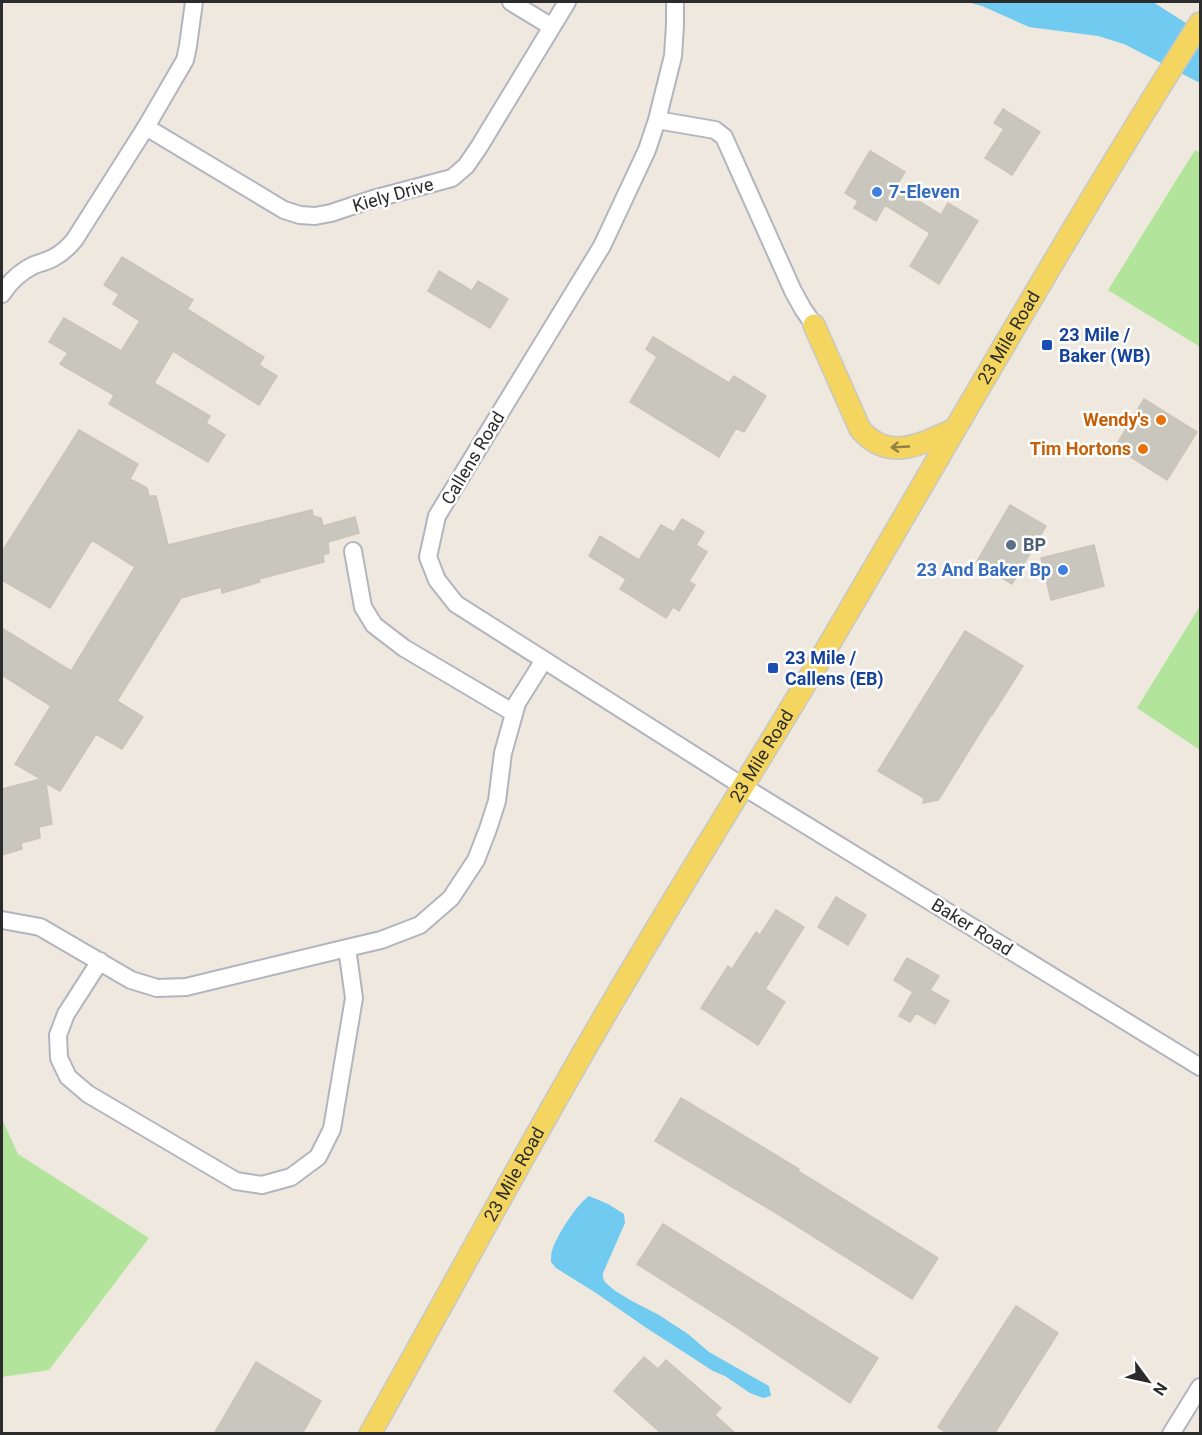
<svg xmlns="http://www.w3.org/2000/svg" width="1202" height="1435" viewBox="0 0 1202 1435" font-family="Roboto,sans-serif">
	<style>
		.green { fill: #b2e59b }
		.water { fill: #71cbf1 }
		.building { fill: #c9c6bd; stroke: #cac4b8; stroke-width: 1.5 }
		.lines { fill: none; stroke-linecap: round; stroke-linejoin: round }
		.minor-casing { stroke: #b2b5c0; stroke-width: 20 }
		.major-casing { stroke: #c8c8c8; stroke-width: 24 }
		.minor { stroke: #fff; stroke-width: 16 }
		.major { stroke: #f3d55f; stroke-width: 21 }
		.oneway { stroke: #908046 }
		.shop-dot { fill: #3f7fe0; stroke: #fff; stroke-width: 2 }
		.transit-dot { fill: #1a4fb4; stroke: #fff; stroke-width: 2 }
		.food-dot { fill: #e8710a; stroke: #fff; stroke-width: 2 }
		.service-dot { fill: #5c6f8a; stroke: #fff; stroke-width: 2 }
		.labels { text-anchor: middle; stroke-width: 5; stroke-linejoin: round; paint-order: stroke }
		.shop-label { font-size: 18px; font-weight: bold; fill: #366cbe; stroke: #fff; text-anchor: start }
		.street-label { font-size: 18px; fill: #2c2c2c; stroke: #fff }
		.transit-label { font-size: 18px; font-weight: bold; fill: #164399; stroke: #fff; text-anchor: start }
		.food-label { font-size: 18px; font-weight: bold; fill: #c56008; stroke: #fff; text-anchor: end }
		.service-label { font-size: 18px; font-weight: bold; fill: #4e5e75; stroke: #fff; text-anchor: start }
	</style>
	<rect width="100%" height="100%" fill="#eee8df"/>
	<path class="green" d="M 1195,150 L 1200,153 L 1200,347 L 1108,290 Z
		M 1200,606 L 1200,750 L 1137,708 Z
		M 2,1119 L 18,1154 L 149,1238 L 49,1370 L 2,1377 Z"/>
	<path class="water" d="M 967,2 L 1153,2 L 1200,32 L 1200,83 L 1124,44 L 1098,36 L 1029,27 L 982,6 Z
		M 589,1196 L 608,1204 L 624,1214 L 625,1223 L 603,1273 L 603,1278 L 605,1282 L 614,1290 L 630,1300 L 659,1315 L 688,1334 L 709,1352 L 769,1386 L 771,1396 L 763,1398 L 750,1393 L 725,1376 L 713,1371 L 645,1327 L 596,1293 L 556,1268 L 551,1262 C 551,1257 551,1252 553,1248 C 558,1234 577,1204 589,1196 Z"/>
	<path class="building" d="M 1003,109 L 1040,132 L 1012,175 L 985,158 L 1004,129 L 994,123 Z
		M 870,151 L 905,172 L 896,187 L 941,215 L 948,203 L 978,221 L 939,284 L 910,266 L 930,233 L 885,205 L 876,221 L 854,208 L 858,201 L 845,193 Z
		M 122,257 L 193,300 L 187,309 L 264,357 L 259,365 L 277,376 L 259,405 L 173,351 L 154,383 L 210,416 L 206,423 L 225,435 L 208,462 L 109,404 L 114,395 L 60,364 L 68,353 L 49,342 L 64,318 L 121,351 L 140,321 L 113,304 L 119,294 L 104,285 Z
		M 439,271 L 472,291 L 478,281 L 508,299 L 490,328 L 428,291 Z
		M 653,337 L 729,383 L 734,376 L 766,396 L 744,432 L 736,428 L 719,457 L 630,402 L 657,357 L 646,349 Z
		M 1144,399 L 1197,432 L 1167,480 L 1115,447 Z
		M 79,430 L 138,464 L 130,479 L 147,488 L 149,496 L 156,496 L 168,545 L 312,510 L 313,516 L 321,518 L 323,526 L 355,517 L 359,533 L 328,542 L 329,553 L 323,555 L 324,562 L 259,579 L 260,582 L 222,593 L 221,587 L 181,598 L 117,701 L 143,717 L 122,749 L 96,734 L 60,791 L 46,783 L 52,824 L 39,827 L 40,838 L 21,843 L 22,849 L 2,855 L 2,789 L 41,779 L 15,764 L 51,706 L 2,675 L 2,628 L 71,671 L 135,567 L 92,540 L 50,608 L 2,580 L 2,552 Z
		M 1010,505 L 1046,526 L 1012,584 L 976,563 Z
		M 682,519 L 704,532 L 696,545 L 707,552 L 689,581 L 695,585 L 679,611 L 673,607 L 666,618 L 620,589 L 626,579 L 589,556 L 600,536 L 639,560 L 661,525 L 674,532 Z
		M 1094,545 L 1104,586 L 1051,600 L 1041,558 Z
		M 965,631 L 1023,666 L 992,715 L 991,715 L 942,794 L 938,800 L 923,803 L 924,798 L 878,771 Z
		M 836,897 L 866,915 L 848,945 L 818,927 Z
		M 776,910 L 804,927 L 765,989 L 785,1002 L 758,1045 L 701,1008 L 728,966 L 732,969 L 756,932 L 760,935 Z
		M 907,958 L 939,976 L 930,990 L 949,1001 L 935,1024 L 916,1013 L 910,1022 L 899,1016 L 913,992 L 894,980 Z
		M 681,1098 L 799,1169 L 798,1171 L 938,1258 L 912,1299 L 781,1216 L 655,1141 Z
		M 663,1224 L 878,1358 L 850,1403 L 733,1325 L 637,1264 Z
		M 1016,1306 L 1058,1333 L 994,1434 L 948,1434 L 938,1427 Z
		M 644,1357 L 658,1369 L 666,1360 L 721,1408 L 715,1415 L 736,1434 L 662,1434 L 614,1391 Z
		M 256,1362 L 321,1401 L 302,1434 L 214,1434 Z"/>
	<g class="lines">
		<g class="minor-casing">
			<path id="minor" d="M 511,2 L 552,27
				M 675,2 L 675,25 L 673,56 L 657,120 L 647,150 L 602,246 L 437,516 L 428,557 L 437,580 L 456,604 L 744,787 L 1200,1067
				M 657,120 L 715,130 L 724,137 L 793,291 L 803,309 L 814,325
				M 146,127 L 284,210 L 300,215 L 315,216 L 331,213 L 373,199 L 452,178 L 466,166 L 479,147 L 567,2
				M 2,294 C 10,281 20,272 34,265 C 40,263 47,261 53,258 C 62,253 69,247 75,239 L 146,127 L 185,60 L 188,46 L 194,2
				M 353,551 L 363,607 L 374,625 L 404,648 L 514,713
				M 2,920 L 40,927 L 131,980 L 157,988 L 186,987 L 347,948 L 381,940 L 420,925 L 451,898 L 476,860 L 488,829 L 497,801 L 503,753 L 517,703 L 544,660
				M 100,961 L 66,1014 L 58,1035 L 59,1058 L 68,1077 L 88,1094 L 236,1181 L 262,1185 L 291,1177 L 318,1157 L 332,1129 L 354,998 L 347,948
				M 1171,1434 L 1200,1387"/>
		</g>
		<g class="major-casing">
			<g id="major">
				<path d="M 814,325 L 860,429 C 889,463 921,444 955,429"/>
				<path id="s1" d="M 370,1434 C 459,1276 544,1116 637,961 C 707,843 781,727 850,609 C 965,413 1078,215 1200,23"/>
			</g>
		</g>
		<use href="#minor" class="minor"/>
		<use href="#major" class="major"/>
	</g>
	<defs><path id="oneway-shaft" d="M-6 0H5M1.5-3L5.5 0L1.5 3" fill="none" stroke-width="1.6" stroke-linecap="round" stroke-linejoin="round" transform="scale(1.5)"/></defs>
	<use class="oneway" href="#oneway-shaft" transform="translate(900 447) rotate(177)"/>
	<g class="shop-dot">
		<circle cx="877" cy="192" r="6"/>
		<circle cx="1063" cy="570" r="6"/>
	</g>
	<g class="transit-dot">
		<rect x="1041" y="339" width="12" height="12" rx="3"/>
		<rect x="767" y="662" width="12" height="12" rx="3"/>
	</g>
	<g class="food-dot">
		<circle cx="1161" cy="420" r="6"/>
		<circle cx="1143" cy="449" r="6"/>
	</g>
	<circle class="service-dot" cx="1011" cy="545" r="6"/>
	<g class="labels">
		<g class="shop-label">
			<text x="889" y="198">7-Eleven</text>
			<text x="1051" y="576" text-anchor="end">23 And Baker Bp</text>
		</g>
		<g class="street-label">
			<text transform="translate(393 195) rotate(-16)" y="6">Kiely Drive</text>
			<text dy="6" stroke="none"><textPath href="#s1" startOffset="1269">23 Mile Road</textPath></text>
			<text transform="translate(473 458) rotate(-59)" y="6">Callens Road</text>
			<text dy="6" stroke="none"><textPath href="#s1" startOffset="783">23 Mile Road</textPath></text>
			<text transform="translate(972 927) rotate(32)" y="6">Baker Road</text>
			<text dy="6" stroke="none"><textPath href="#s1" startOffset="297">23 Mile Road</textPath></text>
		</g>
		<g class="transit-label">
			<text x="1059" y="341">23 Mile /<tspan x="1059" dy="21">Baker (WB)</tspan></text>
			<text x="785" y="664">23 Mile /<tspan x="785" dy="21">Callens (EB)</tspan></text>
		</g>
		<g class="food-label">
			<text x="1149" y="426">Wendy's</text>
			<text x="1131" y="455">Tim Hortons</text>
		</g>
		<g class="service-label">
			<text x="1023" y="551">BP</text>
		</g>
	</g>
	<rect width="1202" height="1435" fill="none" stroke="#2c2c2c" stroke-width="6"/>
	<g transform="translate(1148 1381) rotate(123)" stroke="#ffffff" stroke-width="4.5" paint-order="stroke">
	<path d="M0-4.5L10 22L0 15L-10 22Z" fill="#2c2c2c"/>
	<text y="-9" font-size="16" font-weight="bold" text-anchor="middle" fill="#2c2c2c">N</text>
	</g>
</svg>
